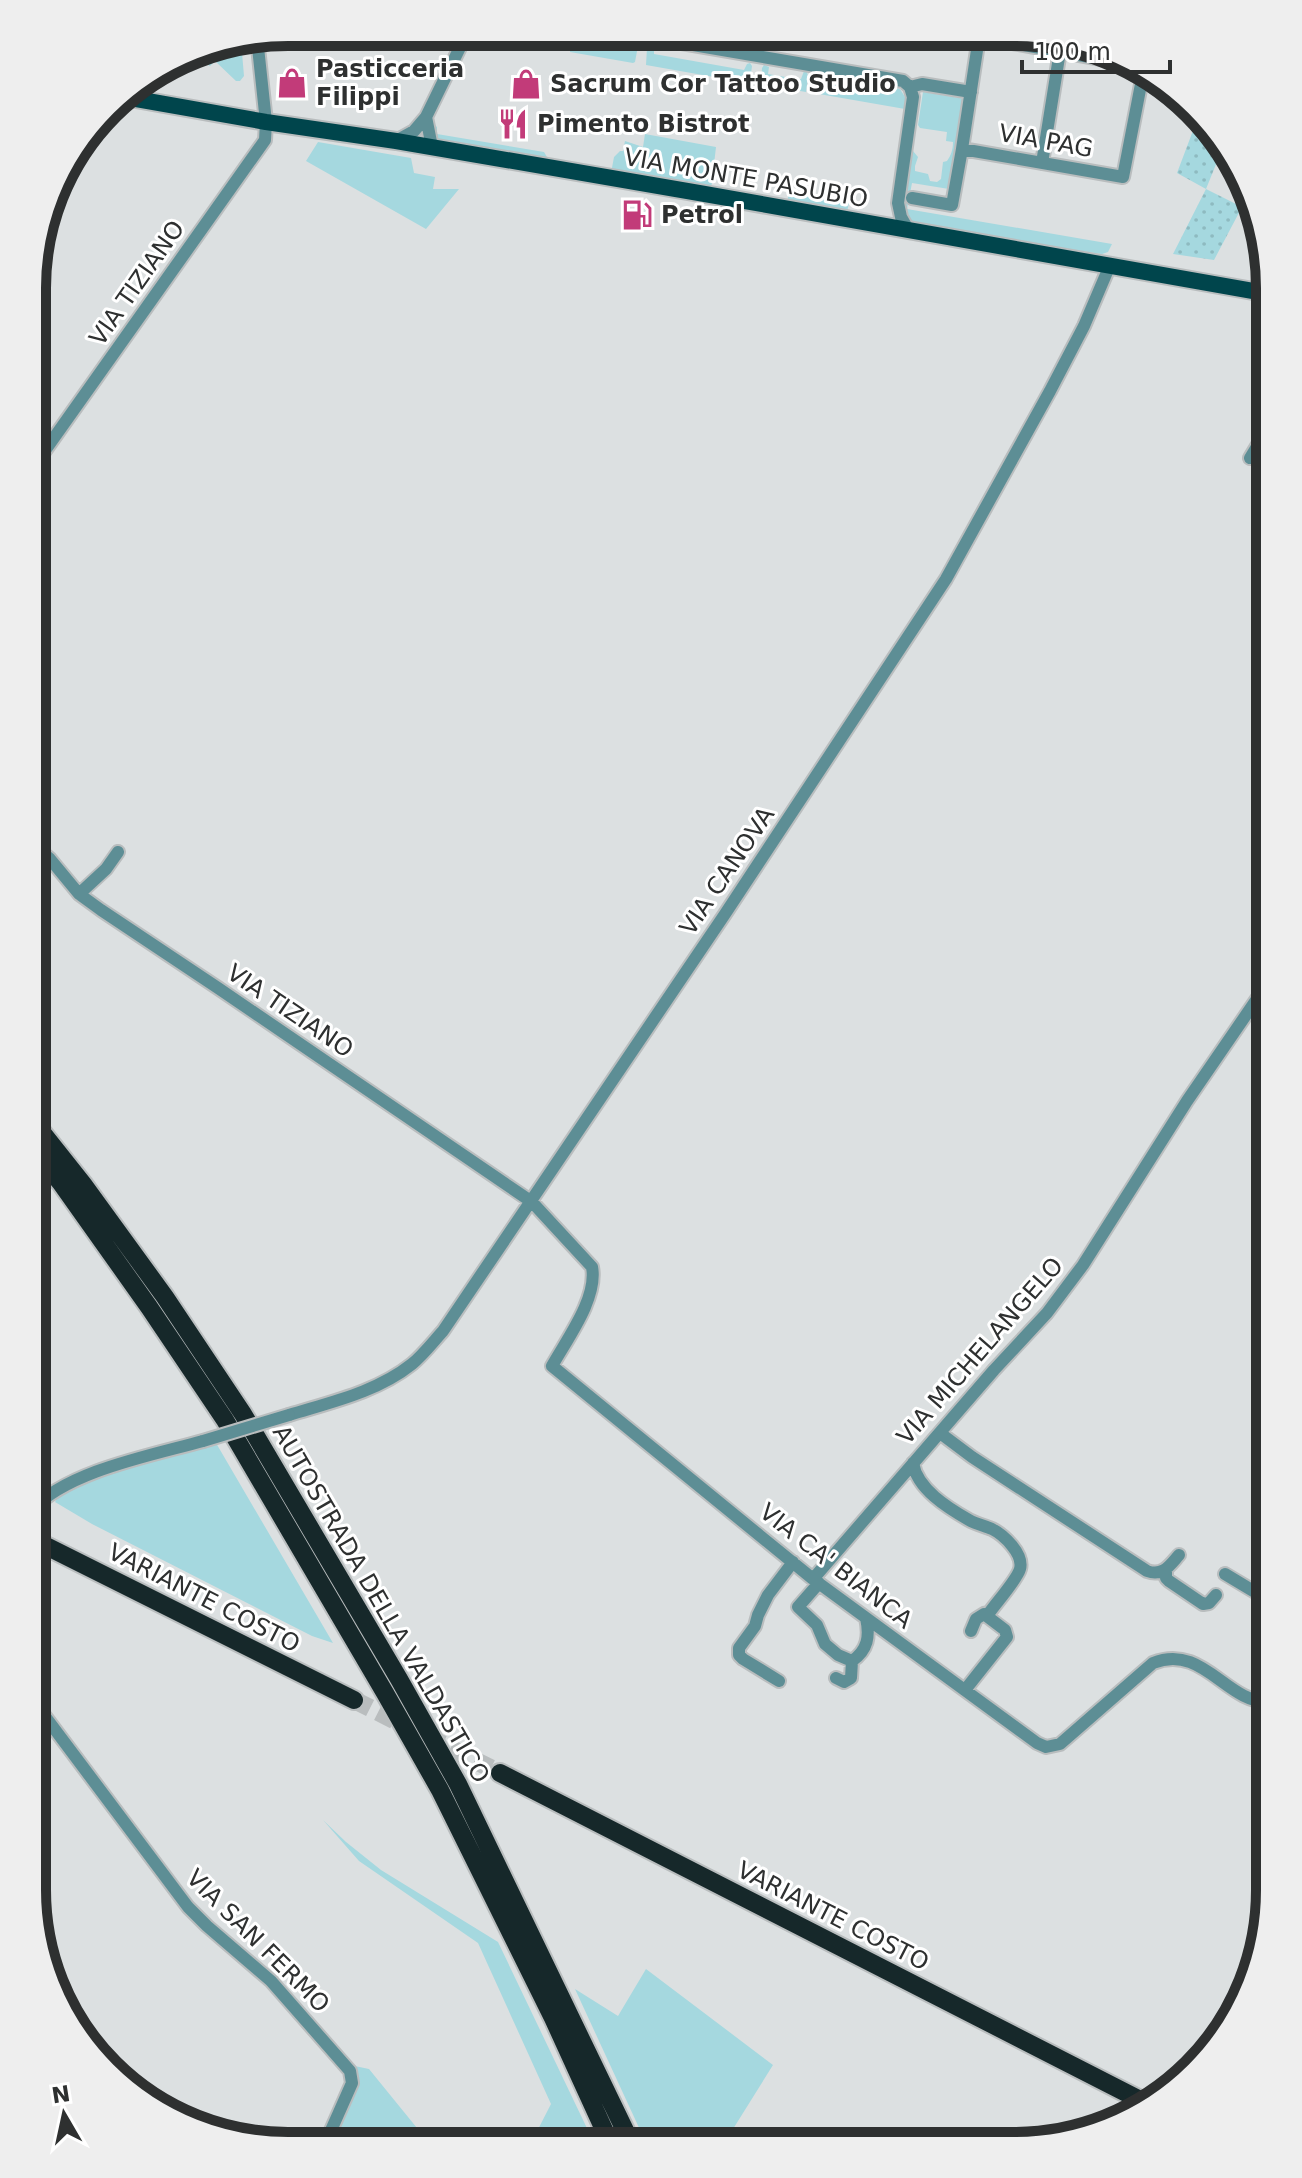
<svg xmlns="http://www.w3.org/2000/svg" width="1302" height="2178" viewBox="0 0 1302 2178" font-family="'DejaVu Sans',sans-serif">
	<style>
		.grass { fill: #a5d8df }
		.park { fill: url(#park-dots) }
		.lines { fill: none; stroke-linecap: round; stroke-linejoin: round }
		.highway-tunnel { stroke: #b9bdbe; stroke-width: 18; stroke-dasharray: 18 9; stroke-linecap: butt }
		.minor-casing { stroke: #b9bdbe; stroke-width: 16 }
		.major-casing { stroke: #b9bdbe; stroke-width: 20 }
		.highway-casing { stroke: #b9bdbe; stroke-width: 22 }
		.minor { stroke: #5d8e95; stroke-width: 12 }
		.major { stroke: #00454c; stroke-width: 16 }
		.highway { stroke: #16282a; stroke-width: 18 }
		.minor-bridge-casing { stroke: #b9bdbe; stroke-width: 16; stroke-linecap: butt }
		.minor-bridge { stroke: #5d8e95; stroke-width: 12 }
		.labels { text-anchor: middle; stroke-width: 6; stroke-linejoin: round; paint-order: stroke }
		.poi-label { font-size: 24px; font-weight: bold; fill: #2e3030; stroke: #fff; text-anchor: start }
		.street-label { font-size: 24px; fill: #2e3030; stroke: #fff }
		.rim { fill: none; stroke: #2e3030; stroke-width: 10 }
	</style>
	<defs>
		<pattern id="park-dots" width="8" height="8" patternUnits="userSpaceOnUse" patternTransform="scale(2)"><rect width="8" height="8" fill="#a5d8df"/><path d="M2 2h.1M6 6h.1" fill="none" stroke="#8ebac0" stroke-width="1.8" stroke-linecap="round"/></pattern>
	</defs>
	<rect width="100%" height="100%" fill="#dce0e1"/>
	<path class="grass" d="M 525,33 L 555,38 L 557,33 L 563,33 L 561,51 L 523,45 Z
		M 576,33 L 579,36 L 579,42 L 630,51 L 632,44 L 635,44 L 638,46 L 635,62 L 633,63 L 570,52 L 572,39 Z
		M 241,41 L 244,76 L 240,81 L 236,81 L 215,61 L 210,66 L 208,65 L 211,47 Z
		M 651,46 L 654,47 L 654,54 L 744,70 L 747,64 L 750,63 L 752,66 L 750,81 L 748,83 L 646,65 L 647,48 Z
		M 764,65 L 769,67 L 768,74 L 797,79 L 801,79 L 804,71 L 807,72 L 808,77 L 806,92 L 761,84 L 762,68 Z
		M 821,74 L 825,77 L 824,83 L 889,95 L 891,87 L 900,89 L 905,97 L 905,109 L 819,94 L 816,90 L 818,78 Z
		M 923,92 L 965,99 L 949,189 L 912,183 L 907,209 L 1112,244 L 1108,252 L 1102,254 L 913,226 L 906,218 L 903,208 L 913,151 L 918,157 L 915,166 L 915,171 L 928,174 L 930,181 L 937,182 L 941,179 L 943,162 L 947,161 C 951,155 953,150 953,142 L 946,141 L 947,132 L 920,128 L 918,125 Z
		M 432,122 L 437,127 L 437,134 L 544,152 L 550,162 L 438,143 L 434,137 Z
		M 645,134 L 716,147 L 711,190 L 611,173 L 614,157 L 620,151 L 623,151 L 625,141 L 643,147 Z
		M 318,142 L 411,158 L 414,173 L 435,177 L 433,189 L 459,189 L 426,229 L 306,161 Z
		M 789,193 L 849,203 L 847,212 L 787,202 Z
		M 216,1443 L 333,1643 L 312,1636 L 92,1524 L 55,1502 L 61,1492 L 93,1478 Z
		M 323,1820 L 346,1842 L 381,1870 L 498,1942 L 595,2145 L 530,2145 L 551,2104 L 478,1943 L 359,1861 Z
		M 646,1969 L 773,2065 L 723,2145 L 647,2145 L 575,1989 L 618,2016 Z
		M 350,2065 L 369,2069 L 430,2144 L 328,2144 L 354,2085 Z"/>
	<path class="park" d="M 1197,120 L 1221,152 L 1206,189 L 1242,207 L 1214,260 L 1173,254 L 1206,189 L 1177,173 Z"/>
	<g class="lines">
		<path class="highway-tunnel" d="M 354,1700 L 500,1773"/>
		<g class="minor-casing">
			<path id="minor" d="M 623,33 L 903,81 L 910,87 L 913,97 L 898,203 L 901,217 L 909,231
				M 1111,61 L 979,37 L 962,149 L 1123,177 L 1143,74
				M 910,87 L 922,84 L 971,92
				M 396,141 L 414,131 L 426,117
				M 432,147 L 426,117 L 467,33
				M 1042,163 L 1060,51
				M 912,198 L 952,205 L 962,149
				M 1250,458 L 1270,425
				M 34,466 L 265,140 L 266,122 L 257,38
				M 33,845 L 50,859 L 79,894 L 101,910 L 218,988 L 532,1202 L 592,1267 C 598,1298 567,1339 552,1366 L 813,1579 L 1037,1743 L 1046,1747 L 1060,1744 L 1153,1663 C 1203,1643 1226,1703 1269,1702
				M 79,894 L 106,869 L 118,852
				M 289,1415 C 331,1402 377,1392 412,1364 C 423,1355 433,1342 443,1331 L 725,914 L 946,579 L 1050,391 L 1084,326 L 1110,265
				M 940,1433 L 972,1457 L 1147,1571 C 1163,1577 1170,1565 1179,1555
				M 913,1463 C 917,1489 948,1508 969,1520 C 976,1524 985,1526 992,1529 C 1004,1535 1024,1554 1020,1569 C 1017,1580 995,1604 987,1616
				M 32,1510 C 67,1471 153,1455 203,1441
				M 1166,1570 L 1166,1578 L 1169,1581 L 1203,1604 L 1209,1603 L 1216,1595
				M 1225,1574 L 1270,1601
				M 813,1579 L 994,1370 L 1047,1313 L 1083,1265 L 1187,1101 L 1270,980
				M 819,1583 L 798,1607 L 817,1625 L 825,1644 L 838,1655 L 852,1661 L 851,1678 L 844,1682 L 836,1678
				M 852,1661 C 868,1650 870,1636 866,1618
				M 779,1681 L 743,1659 L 739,1655 L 739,1648 L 755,1626 L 758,1615 L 768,1595 L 793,1562
				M 965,1690 L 1007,1637 L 1005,1630 L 984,1614 L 976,1619 L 971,1631
				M 32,1699 L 188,1907 L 207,1926 L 271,1981 L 350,2071 L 352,2083 L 325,2144"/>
		</g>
		<g class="major-casing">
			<path id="major" d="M 119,96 L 266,122 L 396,141 L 699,193 L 1270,294"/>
		</g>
		<g class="highway-casing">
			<path id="highway" d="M 33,1121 L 83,1184 L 165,1297 L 243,1414 L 399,1679 L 458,1784 L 632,2145
				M 33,1149 L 61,1183 L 149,1307 L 225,1420 L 385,1693 L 440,1790 L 553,2018 L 611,2145
				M 32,1539 L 354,1700
				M 500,1773 L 1144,2102"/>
		</g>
		<use href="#minor" class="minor"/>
		<use href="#major" class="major"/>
		<use href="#highway" class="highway"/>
		<g class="minor-bridge-casing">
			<path id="minor-bridge" d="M 203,1441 L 289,1415"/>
		</g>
		<use href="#minor-bridge" class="minor-bridge"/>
	</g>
	<defs>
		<g id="shop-bare" transform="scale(2.4)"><path d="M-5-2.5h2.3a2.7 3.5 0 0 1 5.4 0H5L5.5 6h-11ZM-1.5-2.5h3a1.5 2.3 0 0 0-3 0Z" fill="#c23b79" stroke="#fff" stroke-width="2.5" paint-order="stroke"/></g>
		<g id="restaurant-bare" transform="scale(2.4)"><path d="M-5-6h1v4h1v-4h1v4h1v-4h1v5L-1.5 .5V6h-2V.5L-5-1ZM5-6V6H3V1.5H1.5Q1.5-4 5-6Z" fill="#c23b79" stroke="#fff" stroke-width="2.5" paint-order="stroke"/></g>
		<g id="fuel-bare" transform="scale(2.4)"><path d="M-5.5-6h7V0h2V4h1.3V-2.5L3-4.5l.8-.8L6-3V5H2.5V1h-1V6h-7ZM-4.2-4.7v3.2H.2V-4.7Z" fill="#c23b79" stroke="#fff" stroke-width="2.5" paint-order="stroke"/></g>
	</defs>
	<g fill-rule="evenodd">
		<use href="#shop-bare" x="292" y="83"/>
		<use href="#shop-bare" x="526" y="84"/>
		<use href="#restaurant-bare" x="513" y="124"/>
		<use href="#fuel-bare" x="637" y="215"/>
	</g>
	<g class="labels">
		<g class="poi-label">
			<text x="316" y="77">Pasticceria<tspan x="316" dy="28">Filippi</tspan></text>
			<text x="550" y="92">Sacrum Cor Tattoo Studio</text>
			<text x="537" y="132">Pimento Bistrot</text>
			<text x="661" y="223">Petrol</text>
		</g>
		<g class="street-label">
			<text transform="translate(1046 141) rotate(10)" y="8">VIA PAG</text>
			<text transform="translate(746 178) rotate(10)" y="8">VIA MONTE PASUBIO</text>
			<text transform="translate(137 283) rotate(-55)" y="8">VIA TIZIANO</text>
			<text transform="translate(727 871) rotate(-56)" y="8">VIA CANOVA</text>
			<text transform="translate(290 1011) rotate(34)" y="8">VIA TIZIANO</text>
			<text transform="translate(980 1351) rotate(-49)" y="8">VIA MICHELANGELO</text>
			<text transform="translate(836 1566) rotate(38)" y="8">VIA CA' BIANCA</text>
			<text transform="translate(204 1598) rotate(27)" y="8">VARIANTE COSTO</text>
			<text transform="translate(381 1604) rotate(60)" y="8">AUTOSTRADA DELLA VALDASTICO</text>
			<text transform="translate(833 1916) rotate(27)" y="8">VARIANTE COSTO</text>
			<text transform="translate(258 1941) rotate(45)" y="8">VIA SAN FERMO</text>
		</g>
	</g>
	<path d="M0 0H1302V2178H0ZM288 46H1014A242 242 0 0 1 1256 288V1890A242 242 0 0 1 1014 2132H288A242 242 0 0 1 46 1890V288A242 242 0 0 1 288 46Z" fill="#eee" fill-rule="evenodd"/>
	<path class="rim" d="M288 46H1014A242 242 0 0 1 1256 288V1890A242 242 0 0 1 1014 2132H288A242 242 0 0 1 46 1890V288A242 242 0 0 1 288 46Z"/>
	<g transform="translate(64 2114) rotate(351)" stroke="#ffffff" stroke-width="6" paint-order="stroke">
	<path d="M0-6L14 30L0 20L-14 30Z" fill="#2e3030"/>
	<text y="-12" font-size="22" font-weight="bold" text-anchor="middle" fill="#2e3030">N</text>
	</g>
	<path d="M1022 60v12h148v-12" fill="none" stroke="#2e3030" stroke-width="4"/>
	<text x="1034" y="60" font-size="24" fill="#2e3030" stroke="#ffffff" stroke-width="6" paint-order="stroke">100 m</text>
</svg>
